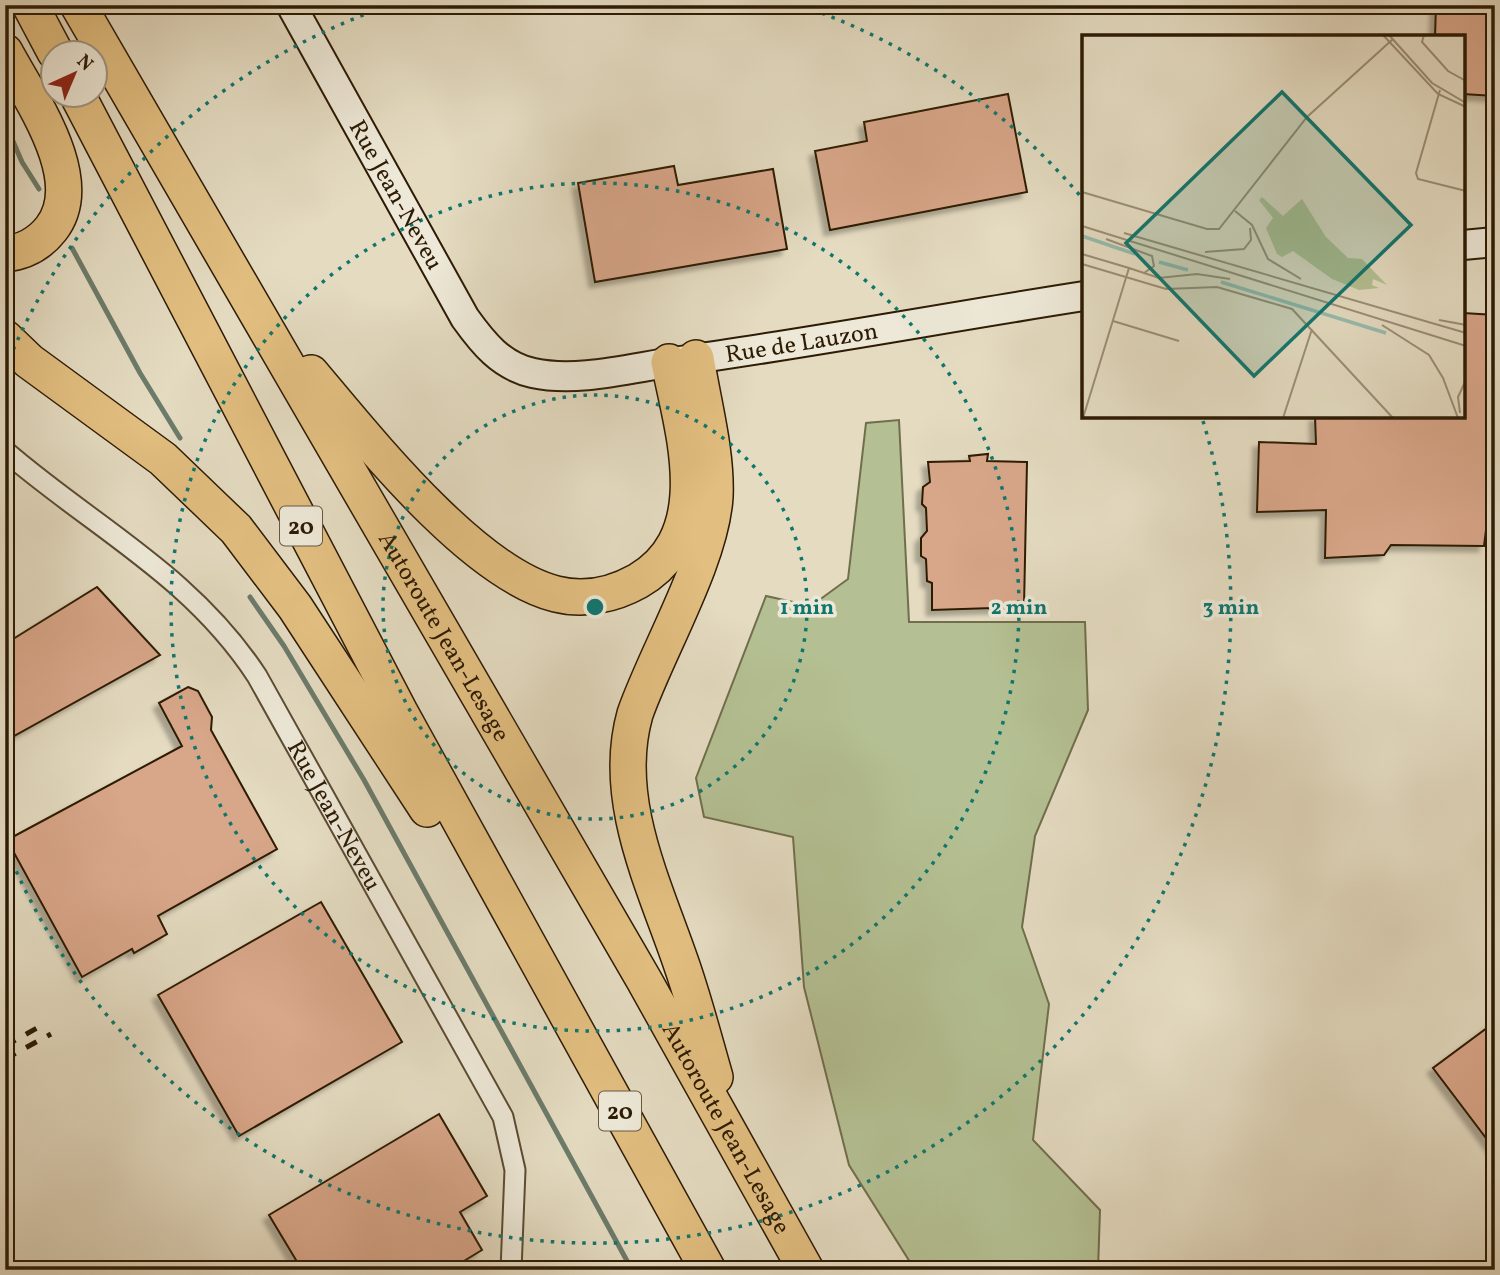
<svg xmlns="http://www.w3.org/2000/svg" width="1500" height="1275" viewBox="0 0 1500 1275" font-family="Vollkorn,serif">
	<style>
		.green { fill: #b4c093; stroke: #706e4c; stroke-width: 2 }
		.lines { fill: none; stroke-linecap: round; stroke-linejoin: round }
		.stream { stroke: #6c7b6a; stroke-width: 5 }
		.building { fill: #d8a689; stroke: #2d1b04; stroke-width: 2; filter: url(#shadow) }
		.street-casing { stroke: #5b4b33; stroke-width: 23 }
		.secondary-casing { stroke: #2d1b04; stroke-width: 32 }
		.highway-casing { stroke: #2d1b04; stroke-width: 38 }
		.street { stroke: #ede8d7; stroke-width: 19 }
		.secondary { stroke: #ede8d7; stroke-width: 28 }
		.highway { stroke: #e2be80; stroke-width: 35 }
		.rail { stroke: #2d1b04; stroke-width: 5; stroke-dasharray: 12 12; stroke-linecap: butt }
		.ring { fill: none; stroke: #0f766e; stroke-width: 3.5; stroke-dasharray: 3.5 7 }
		.labels { text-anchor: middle; stroke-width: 7; stroke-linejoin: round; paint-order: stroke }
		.shield { fill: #ede8d7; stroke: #675843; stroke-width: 2 }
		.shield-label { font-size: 23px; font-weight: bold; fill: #2d1b04 }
		.street-label { font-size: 24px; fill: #2d1b04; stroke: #ede8d7 }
		.inset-river { fill: none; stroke: #96bbae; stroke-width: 3.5 }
		.inset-road { fill: none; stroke: #9b8e75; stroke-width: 2 }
		.view { fill: #0f766e; fill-opacity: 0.15; stroke: #0f766e; stroke-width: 3.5 }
		.inset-edge { fill: none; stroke: #2d1b04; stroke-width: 3.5 }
		.centre { fill: #0f766e; stroke: #ede8d7; stroke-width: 3.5 }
		.ring-label { font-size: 21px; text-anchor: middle; font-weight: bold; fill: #0f766e; stroke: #ede8d7; stroke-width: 7; stroke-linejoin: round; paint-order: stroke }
	</style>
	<defs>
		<filter id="shadow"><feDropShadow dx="-5.5" dy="5.5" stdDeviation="2" flood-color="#0004"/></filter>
	</defs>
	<rect width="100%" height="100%" fill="#e4dbc1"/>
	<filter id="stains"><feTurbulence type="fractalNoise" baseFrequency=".00286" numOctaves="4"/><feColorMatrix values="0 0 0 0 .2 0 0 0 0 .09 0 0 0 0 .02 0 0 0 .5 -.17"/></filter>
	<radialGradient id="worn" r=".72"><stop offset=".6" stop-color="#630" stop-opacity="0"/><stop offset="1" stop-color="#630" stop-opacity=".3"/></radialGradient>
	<path class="green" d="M 899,420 L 909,622 L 1085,622 L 1088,710 L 1035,836 L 1022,927 L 1049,1004 L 1033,1140 L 1100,1210 L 1098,1270 L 915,1270 L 849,1165 L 804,987 L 793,837 L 704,817 L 696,778 L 766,596 L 811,606 L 848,579 L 866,423 Z"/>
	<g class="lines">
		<path class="stream" d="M 5,123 L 22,162 L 39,189
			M 72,248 L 140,373 L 180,438
			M 250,597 L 284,646 L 364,780 L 632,1270"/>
	</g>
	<path class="building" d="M 1436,5 L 1495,5 L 1495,96 L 1463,94 L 1463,37 L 1435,37 Z
		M 1008,94 L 1027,192 L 830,230 L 815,151 L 867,141 L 864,122 Z
		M 674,166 L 678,185 L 773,169 L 787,249 L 595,282 L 578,183 Z
		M 1463,313 L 1495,315 L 1495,530 L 1486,530 L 1484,546 L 1391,545 L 1384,555 L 1325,558 L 1326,510 L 1257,512 L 1259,442 L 1316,444 L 1315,416 L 1463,416 Z
		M 988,454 L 987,461 L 1027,462 L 1024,607 L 932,610 L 932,583 L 927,581 L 926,559 L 921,556 L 921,538 L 927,531 L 926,508 L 922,504 L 923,487 L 930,482 L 928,462 L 970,461 L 969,456 Z
		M 97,587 L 160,655 L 5,741 L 5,644 Z
		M 188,687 L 198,691 L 212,717 L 211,730 L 277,849 L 158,916 L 167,934 L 134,953 L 132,949 L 82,977 L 7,840 L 182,746 L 159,703 Z
		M 321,902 L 402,1042 L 239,1136 L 158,995 Z
		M 1495,1022 L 1495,1150 L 1433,1068 Z
		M 439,1114 L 487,1196 L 460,1212 L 482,1250 L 449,1270 L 302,1270 L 269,1215 Z"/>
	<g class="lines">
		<g class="street-casing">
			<g id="street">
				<path id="s1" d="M 5,451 C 93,527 191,575 257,676 L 503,1117 L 515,1170 L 511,1270"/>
			</g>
		</g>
		<g class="secondary-casing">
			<g id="secondary">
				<path id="s2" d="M 291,5 L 465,318 C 483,343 501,366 533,373 C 579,383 634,367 680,361 C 815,342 949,317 1084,296"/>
				<path d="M 1463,245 L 1495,242"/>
			</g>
		</g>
		<g class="highway-casing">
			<g id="highway">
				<path d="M 30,5 L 55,52"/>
				<path id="s3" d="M 78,5 L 644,980 L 806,1270"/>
				<path d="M 5,52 C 29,97 90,180 51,229 C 40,243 24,252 5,254"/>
				<path d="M 77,94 L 401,714 L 708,1270"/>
				<path d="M 5,338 L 29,361 L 163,459 L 236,529 L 295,607 L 427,809"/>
				<path d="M 696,358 C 703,403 717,452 715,497 C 711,561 657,651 635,714 C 611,799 654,884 681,963 C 694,1000 704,1039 715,1077"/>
				<path d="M 311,373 C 366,438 472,573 556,594 C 584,601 613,595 638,581 C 717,535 683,433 669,362"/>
			</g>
		</g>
		<use href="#street" class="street"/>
		<use href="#secondary" class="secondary"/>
		<use href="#highway" class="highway"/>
		<path class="rail" d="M 5,1046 L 44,1024
			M 5,1059 L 51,1034"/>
	</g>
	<g class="ring">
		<circle cx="595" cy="607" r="212"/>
		<circle cx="595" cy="607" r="424"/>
		<path d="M5 369A636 636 0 0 1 388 6M802 6A636 636 0 0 1 1082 198M1203 421A636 636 0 0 1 5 845"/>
	</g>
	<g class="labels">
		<g class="shield">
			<rect x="280" y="506.5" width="42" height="39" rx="5"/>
			<rect x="599" y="1091.5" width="42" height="39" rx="5"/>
		</g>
		<g class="shield-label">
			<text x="301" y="534">20</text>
			<text x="620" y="1119">20</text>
		</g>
		<g class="street-label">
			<text dy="8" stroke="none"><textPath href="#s2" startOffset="217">Rue Jean-Neveu</textPath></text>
			<text dy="8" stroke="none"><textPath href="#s2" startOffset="719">Rue de Lauzon</textPath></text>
			<text dy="8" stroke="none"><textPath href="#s3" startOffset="730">Autoroute Jean-Lesage</textPath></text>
			<text dy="8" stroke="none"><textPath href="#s1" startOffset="499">Rue Jean-Neveu</textPath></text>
			<text dy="8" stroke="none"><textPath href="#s3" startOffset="1297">Autoroute Jean-Lesage</textPath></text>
		</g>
	</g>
	<g transform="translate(1082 35)">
		<rect width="383" height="383" fill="#e4dbc1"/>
		<path d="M 180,162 L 201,181 L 220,164 L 244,202 L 266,223 L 280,224 L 305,250 L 291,244 L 290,250 L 297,253 L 277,255 L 250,244 L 211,216 L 200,222 L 195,219 L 184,193 L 191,183 L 177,165 Z" fill="#b4c093"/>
		<path class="inset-river" d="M 0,201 L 53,219M 77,227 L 106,235M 139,247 L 304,298"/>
		<path class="inset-road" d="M 301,0 L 356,59 L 384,72M 307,0 L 350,48 L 384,68M 342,0 L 340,7 L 366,36 L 384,46M 358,55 L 334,138 L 336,144 L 384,156M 0,157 L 125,194 L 137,194 L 225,82 L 311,4M 153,176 L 170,190 L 186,224 L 219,244M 0,191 L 384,311M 42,198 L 384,298M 24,204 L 70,221 L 72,231 L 62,238M 123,217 L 162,214 L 169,205 L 168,193M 0,219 L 47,233 L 1,383M 0,229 L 84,254 L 135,252 L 210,274 L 311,383M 47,233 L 77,243 L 115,239 L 148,244M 357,285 L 384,290M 31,286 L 97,306M 300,290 L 347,320 L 361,343 L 376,383M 378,378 L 376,362 L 384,345M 201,383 L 230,294"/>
		<path class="view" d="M 200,57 L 329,190 L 172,341 L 44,208 Z"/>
		<rect width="383" height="383" class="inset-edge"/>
	</g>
	<circle cx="595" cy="607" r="10" class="centre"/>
	<g class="ring-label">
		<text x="807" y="614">1 min</text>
		<text x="1019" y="614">2 min</text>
		<text x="1231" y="614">3 min</text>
	</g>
	<rect width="1500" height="1275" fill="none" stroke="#e4dbc1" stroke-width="28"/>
	<rect x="7" y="7" width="1486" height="1261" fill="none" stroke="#2d1b04" stroke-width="3.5"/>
	<rect x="14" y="14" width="1472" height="1247" fill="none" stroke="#2d1b04" stroke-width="2"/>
	<g transform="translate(74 74) rotate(44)"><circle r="33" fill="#ede8d7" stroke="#a09683" stroke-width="2"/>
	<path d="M0-5L12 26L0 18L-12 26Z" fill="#8f2418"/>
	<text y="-10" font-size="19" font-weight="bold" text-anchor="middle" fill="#2d1b04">N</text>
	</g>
	<rect width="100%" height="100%" filter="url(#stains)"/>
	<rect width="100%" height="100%" fill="url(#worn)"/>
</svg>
